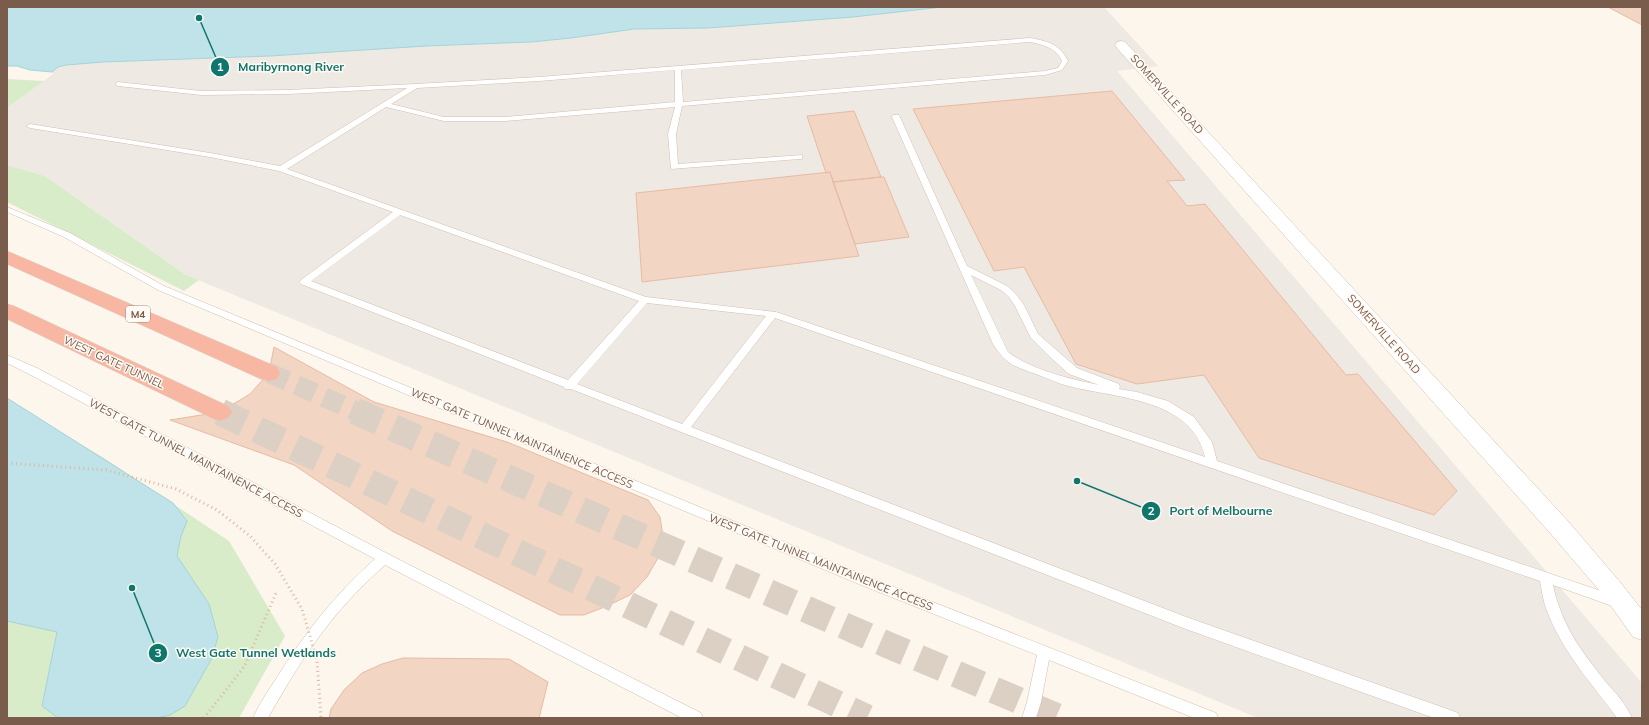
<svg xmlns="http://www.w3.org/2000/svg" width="1649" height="725" viewBox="0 0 1649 725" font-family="Mulish,sans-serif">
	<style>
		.industrial { fill: #efe9e4 }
		.green { fill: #d8ecc9 }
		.water { fill: #bfe3e8; stroke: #a5d3da }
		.building { fill: #f3d5c3; stroke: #e6bba3 }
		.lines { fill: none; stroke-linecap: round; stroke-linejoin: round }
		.highway-tunnel-far1 { stroke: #dcd0c4; stroke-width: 20; stroke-dasharray: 20 10; stroke-linecap: butt }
		.highway-tunnel { stroke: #dcd0c4; stroke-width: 27; stroke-dasharray: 27 14; stroke-linecap: butt }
		.lane-casing { stroke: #d1beb0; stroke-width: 1 }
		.street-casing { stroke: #d1beb0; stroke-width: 1 }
		.highway-casing { stroke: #dad1cd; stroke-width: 1 }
		.path { stroke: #d9b8a5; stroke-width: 3; stroke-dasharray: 1 3.5; stroke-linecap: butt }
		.lane { fill: #fff; fill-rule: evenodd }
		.street { fill: #fff; fill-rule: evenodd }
		.highway { fill: #f7b7a3; fill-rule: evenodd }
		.path-bridge { stroke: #d9b8a5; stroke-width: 3; stroke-dasharray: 1 3.5; stroke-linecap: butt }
		.labels { text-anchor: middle; stroke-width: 3; stroke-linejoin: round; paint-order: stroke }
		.shield { fill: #fffaf3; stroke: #a28b7f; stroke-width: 1 }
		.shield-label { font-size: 10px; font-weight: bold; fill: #7a5c4d }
		.street-label { font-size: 11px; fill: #7a5c4d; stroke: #fffaf3 }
		.leader { fill: none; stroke: #0f766e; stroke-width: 1.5 }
		.callout-dot { fill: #0f766e; stroke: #fffaf3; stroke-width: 1.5 }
		.mark-label { font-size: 12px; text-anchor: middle; font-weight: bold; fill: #fff }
		.callout-label { font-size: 12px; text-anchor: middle; font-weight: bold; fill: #0f766e; stroke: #fffaf3; stroke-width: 3; stroke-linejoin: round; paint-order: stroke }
	</style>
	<rect width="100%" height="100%" fill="#fdf6ec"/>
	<path class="industrial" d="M 942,7 L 1104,7 L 1158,66 L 1117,71 L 1642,683 L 1642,718 L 1258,718 L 186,275 L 45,176 L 7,165 L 7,108 L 53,74 L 52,72 L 58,67 L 66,65 L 103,62 L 270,56 L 426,46 L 531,42 L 571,38 L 634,29 L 708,28 L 853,17 Z"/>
	<path class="green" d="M 7,79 L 44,81 L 7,108 Z
		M 7,165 L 45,176 L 186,275 L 199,280 L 184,291 L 7,202 Z
		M 7,398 L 48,425 L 104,458 L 229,541 L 285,636 L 239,718 L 7,718 Z"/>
	<path class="water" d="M 7,7 L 942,7 L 853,17 L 708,28 L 634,29 L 571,38 L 531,42 L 426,46 L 270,56 L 103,62 L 66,65 L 58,67 L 52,72 L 30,70 L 17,66 L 7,66 Z
		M 7,398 L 173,503 L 187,521 L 181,536 L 177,556 L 209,604 L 218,637 L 212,658 L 185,706 L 170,715 L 157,718 L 58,718 L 42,706 L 57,632 L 7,621 Z"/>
	<path class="building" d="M 1608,7 L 1642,7 L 1642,25 Z
		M 1112,91 L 1185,180 L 1167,181 L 1187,206 L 1205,204 L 1346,375 L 1358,374 L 1457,491 L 1434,515 L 1259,458 L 1204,375 L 1137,384 L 1076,364 L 1024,267 L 994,271 L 913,109 Z
		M 854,111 L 881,177 L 833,182 L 830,172 L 826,173 L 807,116 Z
		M 830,172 L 859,256 L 642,282 L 636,193 Z
		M 881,177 L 884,177 L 909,237 L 855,244 L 833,182 Z
		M 274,347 L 374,402 L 507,442 L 648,500 L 660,517 L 663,536 L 658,558 L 647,577 L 630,595 L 607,606 L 584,615 L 560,615 L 392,531 L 294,465 L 170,420 L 220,412 L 250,394 L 269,373 Z
		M 403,658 L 509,659 L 548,682 L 539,718 L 329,718 L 331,709 L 344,690 L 362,673 L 382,664 Z"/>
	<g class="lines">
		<path class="highway-tunnel-far1" d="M 269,373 L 358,412"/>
		<path class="highway-tunnel" d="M 355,411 L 888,645 L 1060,718
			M 220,412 L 867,718"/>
		<g class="lane-casing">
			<path id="lane" d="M 1030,38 C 1047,41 1060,44 1068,61 L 1062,70 L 1045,75 L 682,106 L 676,134 L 678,164 L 802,155 L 802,159 L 799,159 L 671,169 L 668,134 L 675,107 L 505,121 L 444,121 L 386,107 L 287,169 L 646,297 L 776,312 L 1205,457 C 1192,398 1115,398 1068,386 C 1057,383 1047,378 1036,374 C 1014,366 1006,365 993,344 L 892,117 L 893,115 L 899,115 L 967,266 L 1007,286 L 1015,293 L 1024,305 L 1038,334 L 1077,368 L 1119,384 L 1120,387 L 1119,389 L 1137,392 L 1168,401 L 1194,417 L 1212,442 L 1217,461 L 1622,598 L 1624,602 L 1622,606 L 1618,608 L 1553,585 C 1562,626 1580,649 1605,681 C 1615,692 1626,704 1632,718 L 1617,718 C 1593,685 1565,655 1549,616 C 1544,605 1542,593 1540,581 L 775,318 L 691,427 L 1189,618 L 1453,711 L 1458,713 L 1460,718 L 1434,718 L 1183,628 L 571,389 L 565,389 L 564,387 L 301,284 L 299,282 L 301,280 L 393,212 L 279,171 L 210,157 L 30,128 L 26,126 L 30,124 L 210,153 L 280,166 L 407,88 L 288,94 L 201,95 L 118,86 L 115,84 L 118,82 L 201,91 L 288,90 L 415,84 L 539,77 ZM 1030,42 C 1044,45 1055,47 1062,61 L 1058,68 L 1045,71 L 683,102 L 681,70 ZM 675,70 L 675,102 L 505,117 L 444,117 L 391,104 L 417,88 L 539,81 ZM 400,215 L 639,301 L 568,380 L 311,281 ZM 971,275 L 1001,290 L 1009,297 L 1015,306 L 1031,338 L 1050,357 L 1069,374 L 1099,385 C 1070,379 1031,370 1008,352 ZM 647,303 L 766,316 L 682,424 L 577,384 Z
				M 7,207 L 70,233 L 164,286 L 869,577 L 1216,713 L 1218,718 L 1194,718 L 1049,660 L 1041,702 L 1036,718 L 1022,718 L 1027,702 L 1037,655 L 861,585 L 158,290 L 64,237 L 7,212 Z
				M 7,355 L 37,368 L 388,554 L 701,713 L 703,718 L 682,718 L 385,565 C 365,583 345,603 328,625 C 305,654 286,686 268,718 L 253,718 C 259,704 268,691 276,679 C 304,634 335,594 375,559 L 29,374 L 7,363 Z"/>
		</g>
		<g class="street-casing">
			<path id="street" d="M 1121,41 L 1125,42 L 1567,520 L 1620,582 L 1642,610 L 1642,640 L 1633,637 L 1604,596 L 1551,534 L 1117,48 L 1115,45 L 1117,42 Z"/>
		</g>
		<g class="highway-casing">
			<path id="highway" d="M 7,251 L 277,367 L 280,373 L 277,379 L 269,381 L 261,379 L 7,264 Z
				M 7,304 L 14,306 L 228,406 L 232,412 L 228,418 L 220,421 L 212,418 L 7,319 Z"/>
		</g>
		<path class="path" d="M 204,718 L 244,667 L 277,591"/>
		<use href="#lane" class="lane"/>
		<use href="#street" class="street"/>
		<use href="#highway" class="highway"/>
		<path class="path-bridge" d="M 7,463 L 106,470 L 176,489 L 217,510 L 250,536 L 275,564 L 302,609 L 317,660 L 321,718"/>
	</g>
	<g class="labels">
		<rect class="shield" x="126" y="306" width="24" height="16" rx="3"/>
		<g class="shield-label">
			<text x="138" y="318">M4</text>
		</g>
		<g class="street-label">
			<text transform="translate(1167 94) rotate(48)" y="4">SOMERVILLE ROAD</text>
			<text transform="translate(1384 334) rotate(48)" y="4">SOMERVILLE ROAD</text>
			<text transform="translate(114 362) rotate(25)" y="4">WEST GATE TUNNEL</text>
			<text transform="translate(522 438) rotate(23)" y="4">WEST GATE TUNNEL MAINTAINENCE ACCESS</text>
			<text transform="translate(196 458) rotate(28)" y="4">WEST GATE TUNNEL MAINTAINENCE ACCESS</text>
			<text transform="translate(821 562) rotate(22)" y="4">WEST GATE TUNNEL MAINTAINENCE ACCESS</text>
		</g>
	</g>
	<path class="leader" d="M199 18L220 67M1077 481L1151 511M132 588L158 653"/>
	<g class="callout-dot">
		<circle cx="199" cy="18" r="4"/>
		<circle cx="1077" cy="481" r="4"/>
		<circle cx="132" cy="588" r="4"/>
		<circle cx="220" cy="67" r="10"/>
		<circle cx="1151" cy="511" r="10"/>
		<circle cx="158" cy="653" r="10"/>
	</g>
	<g class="mark-label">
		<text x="220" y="71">1</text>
		<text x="1151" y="515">2</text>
		<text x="158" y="657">3</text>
	</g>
	<g class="callout-label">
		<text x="291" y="71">Maribyrnong River</text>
		<text x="1221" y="515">Port of Melbourne</text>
		<text x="256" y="657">West Gate Tunnel Wetlands</text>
	</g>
	<rect width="1649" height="725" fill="none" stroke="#7a5c4d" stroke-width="16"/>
</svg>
